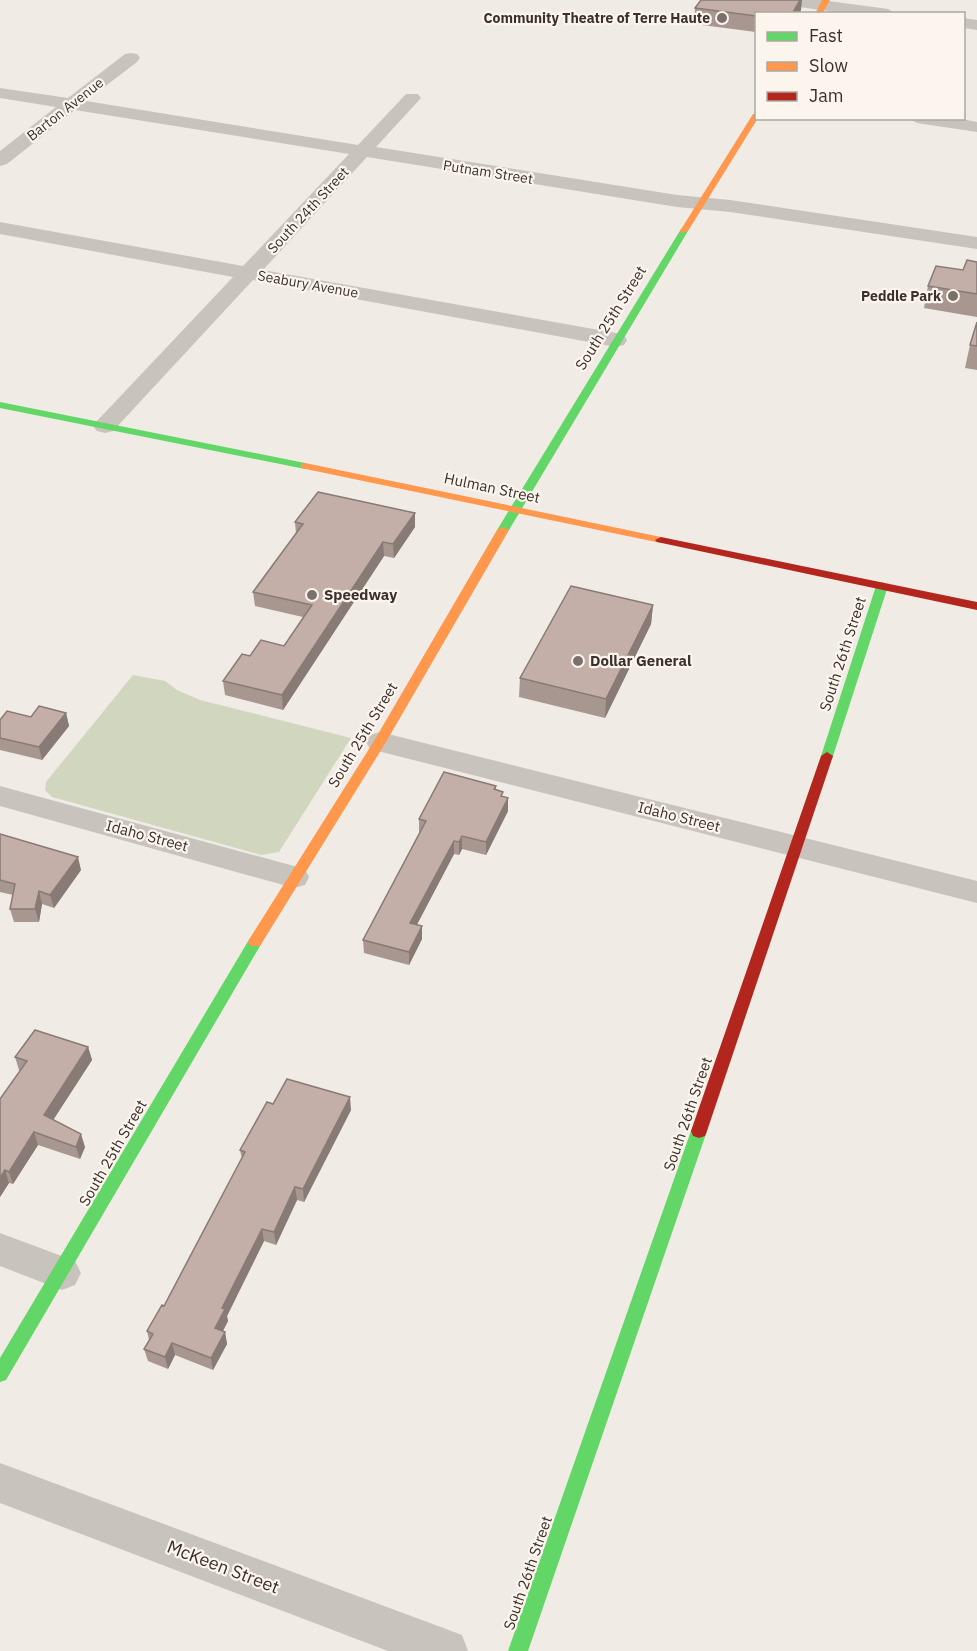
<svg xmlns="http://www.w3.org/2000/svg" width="977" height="1651" viewBox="0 0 977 1651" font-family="'IBM Plex Sans',sans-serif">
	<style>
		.green { fill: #d1d6bf }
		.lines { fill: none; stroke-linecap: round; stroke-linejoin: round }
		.street { fill: #c9c3be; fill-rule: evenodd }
		.fast { fill: #63d668; fill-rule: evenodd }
		.slow { fill: #ff974d; fill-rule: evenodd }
		.jam { fill: #b3261e; fill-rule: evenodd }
		.wall { fill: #a89690 }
		.shaded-wall { fill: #887a75 }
		.building { fill: #c3afa7; stroke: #887a75; stroke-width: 1.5 }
		.poi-dot { fill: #7a716c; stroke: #fbf5ee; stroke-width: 2 }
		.labels { text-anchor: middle; stroke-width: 4.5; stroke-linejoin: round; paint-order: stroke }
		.far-poi-label { font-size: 14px; font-weight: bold; fill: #3b302b; stroke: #fbf5ee; text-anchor: end }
		.far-street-label { font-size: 14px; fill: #3b302b; stroke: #fbf5ee }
		.street-label { font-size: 15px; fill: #3b302b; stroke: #fbf5ee }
		.poi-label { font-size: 15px; font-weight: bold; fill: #3b302b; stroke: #fbf5ee; text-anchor: start }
		.near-street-label { font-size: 18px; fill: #3b302b; stroke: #fbf5ee }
	</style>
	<rect width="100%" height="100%" fill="#f0ebe5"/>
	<path class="green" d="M 133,675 L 165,681 L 177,690 L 200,700 L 351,738 L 279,852 L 261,855 L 52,797 L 45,790 L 46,782 Z"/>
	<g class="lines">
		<path class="street" d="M 777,0 L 821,0 L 888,9 L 896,14 L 849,14 L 785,5 Z
			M 964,18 L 977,20 L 977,30 L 964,28 Z
			M 131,53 L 137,54 L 140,58 L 137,62 L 86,101 L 358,145 L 406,94 L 418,94 L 421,98 L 376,147 L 677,195 L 730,200 L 977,237 L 977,249 L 730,212 L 677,207 L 367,157 L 263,270 L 616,333 L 624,335 L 627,340 L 624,345 L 616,347 L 253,280 L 113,431 L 105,433 L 97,431 L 93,426 L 97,421 L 233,277 L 0,234 L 0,222 L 243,266 L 349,154 L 75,110 L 7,164 L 0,166 L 0,151 L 56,107 L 0,98 L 0,88 L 68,98 L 125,54 Z
			M 908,118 L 957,118 L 977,122 L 977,132 L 917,123 Z
			M 380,732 L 977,881 L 977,903 L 370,749 L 366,742 L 370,735 Z
			M 0,786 L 294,866 L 305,869 L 309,877 L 305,885 L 294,888 L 0,806 Z
			M 0,1233 L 75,1261 L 81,1273 L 75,1285 L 62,1290 L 0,1266 Z
			M 0,1463 L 446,1629 L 462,1635 L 468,1651 L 388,1651 L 0,1503 Z"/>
		<path class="fast" d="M 681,229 L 688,231 L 509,530 L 503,533 L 499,532 L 497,530 Z
			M 0,402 L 305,463 L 310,466 L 305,469 L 0,408 Z
			M 882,582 L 888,586 L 833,756 L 832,759 L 822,759 L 821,756 L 876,586 Z
			M 255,937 L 260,938 L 262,942 L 260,946 L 6,1380 L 0,1382 L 0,1358 L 250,938 Z
			M 699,1124 L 705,1126 L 707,1131 L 528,1651 L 508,1651 L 691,1131 L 693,1126 Z"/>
		<path class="slow" d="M 822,0 L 830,0 L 822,14 L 815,14 Z
			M 753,114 L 756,114 L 756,118 L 758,118 L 688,231 L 681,233 L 680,231 Z
			M 305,463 L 661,537 L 667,540 L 661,543 L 301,468 L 301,464 Z
			M 503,527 L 509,530 L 386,742 L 260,946 L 250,946 L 248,942 L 250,938 L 374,741 L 497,530 Z"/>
		<path class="jam" d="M 661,537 L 977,602 L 977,610 L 657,542 L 655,540 Z
			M 827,752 L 833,756 L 707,1131 L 705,1136 L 699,1138 L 693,1136 L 691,1131 L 821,756 Z"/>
	</g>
	<path class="wall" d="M 695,8 L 801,10 L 799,14 L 756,14 L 756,32 L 694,24 Z
		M 977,262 L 977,317 L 924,308 L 928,286 L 963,270 Z
		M 977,322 L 977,370 L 965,368 L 970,345 Z
		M 415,513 L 415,527 L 394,558 L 384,556 L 283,710 L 225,695 L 223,681 L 250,656 L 284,646 L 303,617 L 255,606 L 253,592 L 296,534 L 295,522 Z
		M 653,605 L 651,624 L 605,718 L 519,697 L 520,678 Z
		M 66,713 L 69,726 L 42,760 L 0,750 L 0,720 Z
		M 496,786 L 496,790 L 503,797 L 508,798 L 508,811 L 486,855 L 462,849 L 459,855 L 454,854 L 417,924 L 422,939 L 409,965 L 364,953 L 363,940 L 419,833 L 419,819 Z
		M 0,834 L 81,870 L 54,908 L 42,904 L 39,922 L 14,922 L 10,909 L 13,895 L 0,892 Z
		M 88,1047 L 92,1060 L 53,1120 L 85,1147 L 80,1159 L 38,1145 L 13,1184 L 9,1183 L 0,1197 L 0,1099 L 20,1071 L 19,1070 L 15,1057 Z
		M 273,1104 L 351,1110 L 304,1202 L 297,1200 L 276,1245 L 264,1241 L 227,1316 L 228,1321 L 223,1331 L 225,1332 L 227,1344 L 213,1370 L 175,1355 L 168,1369 L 148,1361 L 144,1349 L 149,1340 L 147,1331 L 164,1306 L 242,1159 L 240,1150 Z"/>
	<path class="shaded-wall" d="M 800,0 L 802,0 L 801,10 L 799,14 L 792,14 Z
		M 415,513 L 415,527 L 394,558 L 393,544 Z
		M 383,542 L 384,556 L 283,710 L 282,695 Z
		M 653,605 L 651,624 L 605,718 L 606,699 Z
		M 66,713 L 69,726 L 42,760 L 39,747 Z
		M 508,798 L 508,811 L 486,855 L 486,842 Z
		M 462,836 L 462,849 L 459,855 L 459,842 Z
		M 454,841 L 454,854 L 411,936 L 410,923 Z
		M 78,857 L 81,870 L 54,908 L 50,895 Z
		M 39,891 L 42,904 L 39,922 L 35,909 Z
		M 422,926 L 422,939 L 409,965 L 409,952 Z
		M 88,1047 L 92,1060 L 48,1128 L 44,1115 Z
		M 350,1097 L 351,1110 L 304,1202 L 303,1189 Z
		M 34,1132 L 38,1145 L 13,1184 L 9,1172 Z
		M 81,1134 L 85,1147 L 80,1159 L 76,1147 Z
		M 5,1170 L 9,1183 L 0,1197 L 0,1178 Z
		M 295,1187 L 297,1200 L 276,1245 L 274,1232 Z
		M 262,1229 L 264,1241 L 227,1316 L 228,1321 L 218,1340 L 215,1328 L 222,1308 Z
		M 225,1332 L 227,1344 L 213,1370 L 211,1358 Z
		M 172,1343 L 175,1355 L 168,1369 L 165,1357 Z"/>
	<path class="building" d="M 701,0 L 800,0 L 792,14 L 756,14 L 756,16 L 695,8 Z
		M 967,260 L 977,262 L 977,294 L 928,286 L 936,266 L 963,270 Z
		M 977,322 L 977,346 L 970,345 Z
		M 318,492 L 415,513 L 393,544 L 383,542 L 282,695 L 223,681 L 242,654 L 250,656 L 261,640 L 284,646 L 312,605 L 253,592 L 303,524 L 295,522 Z
		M 571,586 L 653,605 L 606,699 L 520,678 Z
		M 39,706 L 66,713 L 39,747 L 0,738 L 0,720 L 7,711 L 31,717 Z
		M 444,772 L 496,786 L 494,789 L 503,792 L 501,796 L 508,798 L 486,842 L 462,836 L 459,842 L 454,841 L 410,923 L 422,926 L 409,952 L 363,940 L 426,821 L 419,819 Z
		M 0,834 L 78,857 L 50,895 L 39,891 L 35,909 L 10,909 L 15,884 L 0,880 Z
		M 35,1030 L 88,1047 L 44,1115 L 81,1134 L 76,1147 L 34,1132 L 9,1172 L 5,1170 L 0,1178 L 0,1099 L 27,1061 L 15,1057 Z
		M 287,1079 L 350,1097 L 303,1189 L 295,1187 L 274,1232 L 262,1229 L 222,1308 L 225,1309 L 215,1328 L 225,1332 L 211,1358 L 172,1343 L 165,1357 L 144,1349 L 153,1334 L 147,1331 L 162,1305 L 164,1306 L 245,1152 L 240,1150 L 267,1102 L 273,1104 Z"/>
	<g class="poi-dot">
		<circle cx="722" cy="18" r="6"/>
		<circle cx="953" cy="296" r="6"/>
		<circle cx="312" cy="595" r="6"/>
		<circle cx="578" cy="661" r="6"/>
	</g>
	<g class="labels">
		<g class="far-poi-label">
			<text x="710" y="23">Community Theatre of Terre Haute</text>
			<text x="941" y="301">Peddle Park</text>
		</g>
		<g class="far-street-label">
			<text transform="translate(65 109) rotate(-38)" y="5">Barton Avenue</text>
			<text transform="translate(488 172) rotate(9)" y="5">Putnam Street</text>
			<text transform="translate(308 210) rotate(-47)" y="5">South 24th Street</text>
			<text transform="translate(308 284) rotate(10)" y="5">Seabury Avenue</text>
		</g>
		<g class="street-label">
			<text transform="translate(611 318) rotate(-58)" y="5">South 25th Street</text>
			<text transform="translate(492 488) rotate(12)" y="5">Hulman Street</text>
			<text transform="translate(843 654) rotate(-72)" y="5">South 26th Street</text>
			<text transform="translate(363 735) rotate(-59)" y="5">South 25th Street</text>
			<text transform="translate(679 817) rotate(14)" y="5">Idaho Street</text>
			<text transform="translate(147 836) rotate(15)" y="5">Idaho Street</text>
			<text transform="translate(688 1114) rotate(-71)" y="5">South 26th Street</text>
			<text transform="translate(113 1153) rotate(-60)" y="5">South 25th Street</text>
			<text transform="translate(528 1573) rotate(-71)" y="5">South 26th Street</text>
		</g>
		<g class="poi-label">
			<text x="324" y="600">Speedway</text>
			<text x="590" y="666">Dollar General</text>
		</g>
		<g class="near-street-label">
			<text transform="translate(223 1567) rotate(21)" y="6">McKeen Street</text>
		</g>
	</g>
	<rect x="755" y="12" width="210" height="108" fill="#fbf5ee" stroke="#aea6a0" stroke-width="1.5"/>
	<rect x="767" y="32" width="30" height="9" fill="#63d668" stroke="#aea6a0" stroke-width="1.5"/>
	<text x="809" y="42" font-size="18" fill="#3b302b">Fast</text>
	<rect x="767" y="62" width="30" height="9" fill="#ff974d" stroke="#aea6a0" stroke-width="1.5"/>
	<text x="809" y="72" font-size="18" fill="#3b302b">Slow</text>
	<rect x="767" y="92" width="30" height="9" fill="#b3261e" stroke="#aea6a0" stroke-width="1.5"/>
	<text x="809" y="102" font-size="18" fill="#3b302b">Jam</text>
</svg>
